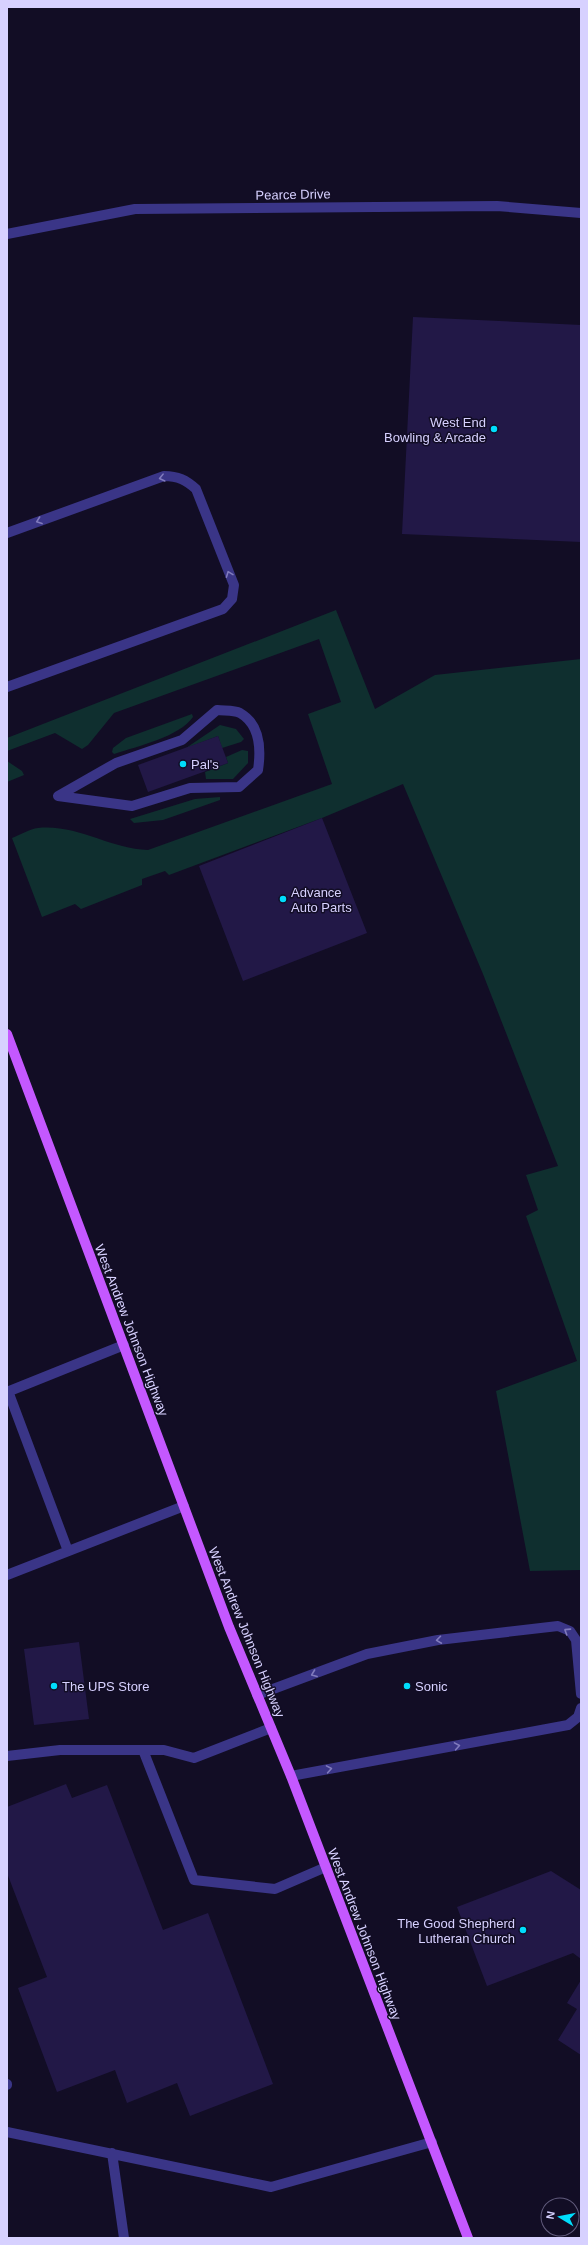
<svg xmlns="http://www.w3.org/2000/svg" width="588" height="2245" viewBox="0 0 588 2245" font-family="Helvetica,sans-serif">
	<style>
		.green { fill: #0f2f2f }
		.building { fill: #221847 }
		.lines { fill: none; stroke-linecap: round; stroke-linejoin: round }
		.lane { stroke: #3a3587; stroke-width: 10 }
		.street { stroke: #3a3587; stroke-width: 10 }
		.primary { stroke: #c458ff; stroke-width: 10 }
		.oneway { stroke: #817bbd }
		.poi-dot { fill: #00ddfc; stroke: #120d25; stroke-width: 1.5 }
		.labels { text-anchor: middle; stroke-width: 3; stroke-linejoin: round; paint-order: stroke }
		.street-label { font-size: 13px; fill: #d7d1ff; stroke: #120d25 }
		.poi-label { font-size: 13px; fill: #d7d1ff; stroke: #120d25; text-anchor: start }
	</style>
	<rect width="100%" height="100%" fill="#120d25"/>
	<path class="green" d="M 336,610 L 375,709 L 435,675 L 581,659 L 581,1570 L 530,1571 L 496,1391 L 577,1361 L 526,1216 L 538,1210 L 526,1175 L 558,1166 L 483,974 L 403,784 L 322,818 L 169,875 L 165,871 L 142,879 L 142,885 L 81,909 L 75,904 L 42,917 L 12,838 C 20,835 30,829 38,828 C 77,824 110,849 148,850 L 332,784 L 308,714 L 341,702 L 319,639 L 114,713 L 88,745 L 82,749 L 55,733 L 7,751 L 7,738 Z
		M 192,714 L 193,717 C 179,737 138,746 114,754 L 112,752 L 113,748 L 126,738 Z
		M 220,725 L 236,729 L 244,739 L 241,742 L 222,748 L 218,736 L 186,748 Z
		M 242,750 L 248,751 L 248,763 L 233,779 L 206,779 L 205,772 L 228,763 L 226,757 Z
		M 7,761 L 22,771 L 24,775 L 7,782 Z
		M 220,797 L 220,800 L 163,820 L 134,823 L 130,819 L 195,799 Z"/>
	<path class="building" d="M 413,317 L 581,325 L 581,542 L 402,534 Z
		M 218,736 L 228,763 L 148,792 L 138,765 Z
		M 322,818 L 367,933 L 243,981 L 199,866 Z
		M 79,1642 L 89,1719 L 34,1725 L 24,1649 Z
		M 66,1784 L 72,1798 L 107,1785 L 163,1930 L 208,1913 L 273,2084 L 190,2116 L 177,2083 L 127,2103 L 115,2070 L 57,2092 L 18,1988 L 47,1977 L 7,1873 L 7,1807 Z
		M 551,1871 L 581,1890 L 581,1959 L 573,1953 L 487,1986 L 457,1907 Z
		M 581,1980 L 581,2055 L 558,2040 L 577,2009 L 567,2003 Z"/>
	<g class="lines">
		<path class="lane" d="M 7,533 L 164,476 C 178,476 186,480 196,489 L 234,585 L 232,599 L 223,609 L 7,687
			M 217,710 C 224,711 234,710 240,713 C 261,725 261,750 258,770 L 239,787 L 190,788 L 132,806 L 58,796 L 116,763 L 182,740 Z
			M 8,1391 L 68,1551
			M 7,1392 L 124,1345
			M 7,1575 L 184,1506
			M 257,1695 L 367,1654 L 438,1640 L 558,1626 L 570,1631 L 576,1640 L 581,1694
			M 143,1750 L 194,1880 L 275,1889 L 326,1867
			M 7,1756 L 60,1750 L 164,1750 L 194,1758 L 271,1728
			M 291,1776 L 568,1725 L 578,1717 L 581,1708
			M 7,2084 L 7,2085
			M 7,2132 L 271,2187 L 432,2142
			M 112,2153 L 124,2238"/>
		<path class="street" d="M 7,234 L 135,209 L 497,206 L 581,213"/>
		<path class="primary" d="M 7,1034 L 229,1627 L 291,1776 L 468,2238"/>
	</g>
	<defs><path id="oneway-chevron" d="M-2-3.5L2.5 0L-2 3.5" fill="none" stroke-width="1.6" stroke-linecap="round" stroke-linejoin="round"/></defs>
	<g class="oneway">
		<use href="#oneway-chevron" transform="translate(162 478) rotate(166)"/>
		<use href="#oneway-chevron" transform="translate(39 521) rotate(160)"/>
		<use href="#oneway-chevron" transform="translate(229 574) rotate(-111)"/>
		<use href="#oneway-chevron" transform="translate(567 1631) rotate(-147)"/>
		<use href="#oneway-chevron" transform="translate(439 1640) rotate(172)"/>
		<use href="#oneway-chevron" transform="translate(314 1674) rotate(159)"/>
		<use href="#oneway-chevron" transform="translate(457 1746) rotate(-10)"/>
		<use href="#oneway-chevron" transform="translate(329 1769) rotate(-10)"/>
	</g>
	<g class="poi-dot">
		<circle cx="494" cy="429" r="4"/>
		<circle cx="183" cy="764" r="4"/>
		<circle cx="283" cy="899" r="4"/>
		<circle cx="54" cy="1686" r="4"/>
		<circle cx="407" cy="1686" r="4"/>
		<circle cx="523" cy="1930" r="4"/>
	</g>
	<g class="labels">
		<g class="street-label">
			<text transform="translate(293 194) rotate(-1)" y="5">Pearce Drive</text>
			<text transform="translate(132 1330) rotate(69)" y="5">West Andrew Johnson Highway</text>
			<text transform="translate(247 1632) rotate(68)" y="5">West Andrew Johnson Highway</text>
			<text transform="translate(365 1934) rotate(69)" y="5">West Andrew Johnson Highway</text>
		</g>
		<g class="poi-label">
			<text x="486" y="427" text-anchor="end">West End<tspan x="486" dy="15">Bowling &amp; Arcade</tspan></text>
			<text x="191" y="769">Pal's</text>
			<text x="291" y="897">Advance<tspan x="291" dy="15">Auto Parts</tspan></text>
			<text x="62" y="1691">The UPS Store</text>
			<text x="415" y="1691">Sonic</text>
			<text x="515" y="1928" text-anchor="end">The Good Shepherd<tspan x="515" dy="15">Lutheran Church</tspan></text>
		</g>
	</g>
	<rect width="588" height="2245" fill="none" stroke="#d7d1ff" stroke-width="16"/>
	<g transform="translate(560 2217) rotate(280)"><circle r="19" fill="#120d25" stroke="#615b7c"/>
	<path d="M0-3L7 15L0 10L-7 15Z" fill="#00ddfc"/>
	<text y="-6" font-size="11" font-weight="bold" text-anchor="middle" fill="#d7d1ff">N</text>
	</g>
</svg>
